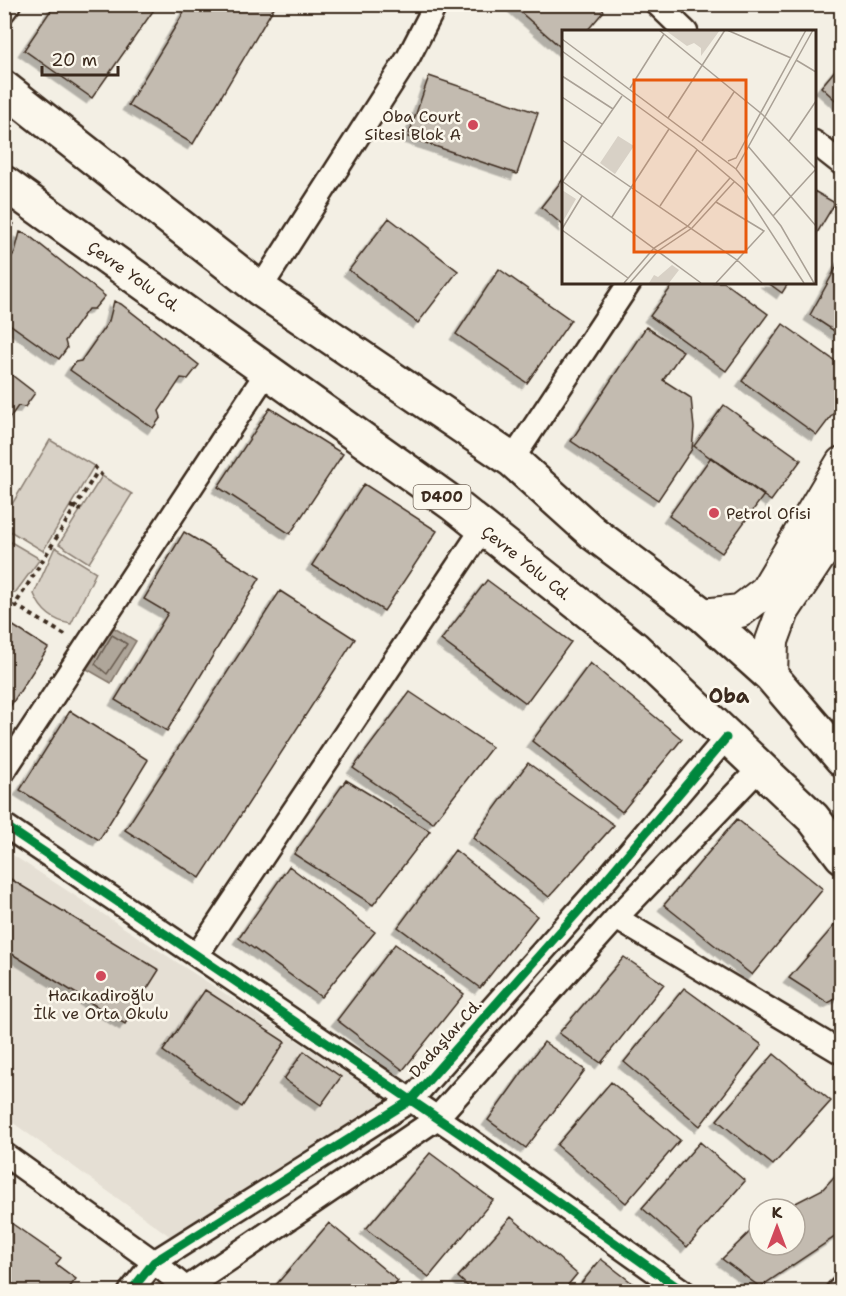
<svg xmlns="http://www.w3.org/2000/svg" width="846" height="1296" viewBox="0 0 846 1296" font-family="'Shantell Sans',sans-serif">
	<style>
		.built { fill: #e5dfd4 }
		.green { fill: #d8d1c6; stroke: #8a7e72; stroke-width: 1.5 }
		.water { fill: #afa69a; stroke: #817468; stroke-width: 1.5 }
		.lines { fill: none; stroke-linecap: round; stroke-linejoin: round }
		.shore { stroke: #695c50; stroke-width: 1.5 }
		.building { fill: #c3bbb0; stroke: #3b2a1e; stroke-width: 1.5; filter: url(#shadow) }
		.street-casing { stroke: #3b2a1e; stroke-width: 27 }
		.secondary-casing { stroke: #3b2a1e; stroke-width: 36 }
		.highway-casing { stroke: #3b2a1e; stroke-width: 38 }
		.path { stroke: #3b2a1e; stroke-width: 4; stroke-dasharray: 4.5 4.5; stroke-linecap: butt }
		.street { stroke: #fbf7ec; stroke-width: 22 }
		.secondary { stroke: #fbf7ec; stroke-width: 32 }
		.highway { stroke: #fbf7ec; stroke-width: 33 }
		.cycleway-casing { stroke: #fbf7ec; stroke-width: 13 }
		.cycleway { stroke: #00873e; stroke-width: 9 }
		.poi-dot { fill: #d1495b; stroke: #fbf7ec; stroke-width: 2 }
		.labels { text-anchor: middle; stroke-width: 5; stroke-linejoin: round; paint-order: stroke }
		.shield { fill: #fbf7ec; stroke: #75685c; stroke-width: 1.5 }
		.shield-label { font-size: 15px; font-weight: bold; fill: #3b2a1e }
		.poi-label { font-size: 16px; fill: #3b2a1e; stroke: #fbf7ec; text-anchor: end }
		.street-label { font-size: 16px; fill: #3b2a1e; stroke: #fbf7ec }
		.quarter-label { font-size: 20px; font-weight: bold; fill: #3b2a1e; stroke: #fbf7ec }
		.inset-road { fill: none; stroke: #a9a095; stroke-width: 1.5 }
		.view { fill: #e8590c; fill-opacity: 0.15; stroke: #e8590c; stroke-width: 3 }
		.inset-edge { fill: none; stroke: #3b2a1e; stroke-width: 3 }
	</style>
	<defs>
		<filter id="shadow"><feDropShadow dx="-5.5" dy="5.5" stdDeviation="0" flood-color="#0004"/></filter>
	</defs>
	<rect width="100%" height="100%" fill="#f3efe4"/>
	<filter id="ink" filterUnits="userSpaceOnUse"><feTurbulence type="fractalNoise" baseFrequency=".0167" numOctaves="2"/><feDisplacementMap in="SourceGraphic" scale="12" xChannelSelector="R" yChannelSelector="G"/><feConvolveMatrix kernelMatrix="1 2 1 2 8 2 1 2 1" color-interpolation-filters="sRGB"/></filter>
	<g filter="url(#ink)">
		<path class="built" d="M 5,850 L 391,1102 L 178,1242 L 5,1117 Z"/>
		<path class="green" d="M 50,440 L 94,466 L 43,551 L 5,528 L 5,516 Z
			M 102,476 L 132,494 L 89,563 L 59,544 Z
			M 4,538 L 40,559 L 15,593 L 5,588 Z
			M 55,547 L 96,572 L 71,624 C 53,621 41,611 34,594 Z"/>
		<path class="water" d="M 111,626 L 136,641 L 111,683 L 85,668 Z"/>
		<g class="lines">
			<path class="shore" d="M 112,635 L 127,644 L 107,674 L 95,664 Z"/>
		</g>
		<path class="building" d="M 55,4 L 158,4 L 92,98 L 24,50 Z
			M 189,4 L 276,4 L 193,144 L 128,105 Z
			M 511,4 L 596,4 L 604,11 L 586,32 L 564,32 L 564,50 Z
			M 842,62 L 842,106 L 821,87 Z
			M 429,76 L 538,113 L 517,174 L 408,137 Z
			M 564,178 L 564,226 L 541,207 Z
			M 814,191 L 835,203 L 814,238 Z
			M 4,218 L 14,224 L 4,238 Z
			M 389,218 L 458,271 L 418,323 L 349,270 Z
			M 20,232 L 28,235 L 105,296 L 94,309 L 88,309 L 65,341 L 67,348 L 59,359 L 4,320 L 4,267 L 15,252 Z
			M 842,257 L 842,336 L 810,315 Z
			M 499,269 L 571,320 L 527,383 L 456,334 Z
			M 675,282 L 724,282 L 768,314 L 726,371 L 650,316 Z
			M 767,282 L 789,282 L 782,293 Z
			M 114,301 L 121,304 L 199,365 L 188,379 L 181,378 L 159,411 L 161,417 L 153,428 L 70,370 L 75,362 L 81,361 L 109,321 Z
			M 783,324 L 842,366 L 842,402 L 817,435 L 742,381 Z
			M 646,327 L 683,351 L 663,380 L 691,398 L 694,428 L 692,449 L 658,500 L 571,441 Z
			M 4,369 L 35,393 L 25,407 L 18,406 L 4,426 Z
			M 724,405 L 801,460 L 771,501 L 694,446 Z
			M 270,408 L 343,454 L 290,534 L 218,487 Z
			M 711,457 L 764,495 L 722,553 L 669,516 Z
			M 364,484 L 437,531 L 384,611 L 312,565 Z
			M 184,532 L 260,578 L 167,731 L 115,700 L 168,613 L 144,599 Z
			M 487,580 L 571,642 L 526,703 L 441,640 Z
			M 280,591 L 355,639 L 200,878 L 125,830 Z
			M 4,620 L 48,648 L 4,716 Z
			M 590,663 L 682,739 L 622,812 L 532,741 Z
			M 410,692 L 492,747 L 433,823 L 353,768 Z
			M 70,711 L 148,760 L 99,840 L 20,790 Z
			M 528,763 L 614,825 L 549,897 L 473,838 Z
			M 346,780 L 430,831 L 373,905 L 294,854 Z
			M 737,819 L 823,889 L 752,975 L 664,905 Z
			M 455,850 L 537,916 L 480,988 L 398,927 Z
			M 289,866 L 375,932 L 321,997 L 239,938 Z
			M 4,875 L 159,970 L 125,1024 L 4,949 Z
			M 839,920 L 842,923 L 842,996 L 828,1003 L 789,978 Z
			M 395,944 L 464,994 L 403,1070 L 337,1020 Z
			M 624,957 L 664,984 L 601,1063 L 559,1033 Z
			M 684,988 L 762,1045 L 700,1126 L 624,1062 Z
			M 205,990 L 285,1042 L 242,1107 L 163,1051 Z
			M 544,1042 L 585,1070 L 526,1148 L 488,1120 Z
			M 304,1051 L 341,1077 L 321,1105 L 284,1079 Z
			M 774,1054 L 831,1101 L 773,1165 L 717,1120 Z
			M 611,1082 L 680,1140 L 626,1203 L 557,1145 Z
			M 700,1142 L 745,1181 L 687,1247 L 642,1208 Z
			M 430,1153 L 493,1200 L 429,1277 L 366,1229 Z
			M 842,1168 L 842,1232 L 760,1287 L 722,1259 L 759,1223 L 759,1245 L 795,1245 L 795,1209 L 784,1209 L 823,1189 Z
			M 511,1217 L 577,1274 L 562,1292 L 474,1292 L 458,1277 Z
			M 4,1218 L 61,1258 L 56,1264 L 76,1279 L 66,1292 L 4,1292 Z
			M 329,1223 L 398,1281 L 390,1292 L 284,1292 L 276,1285 Z
			M 601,1259 L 644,1292 L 574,1292 Z"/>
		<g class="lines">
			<g class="street-casing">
				<path id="street" d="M 657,4 L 686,32
					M 4,11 L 9,4
					M 814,142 L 842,164
					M 260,289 L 408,58 L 436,4
					M 512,460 L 630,282
					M 4,771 L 267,372
					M 4,825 L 464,1136 L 684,1292
					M 616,918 L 842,1053
					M 197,955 L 483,528
					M 4,1154 L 154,1262 L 190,1292
					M 130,1292 L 154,1262 L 411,1100 L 598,889 L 726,738
					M 181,1292 L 436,1119 L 616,918 L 759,769
					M 837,1292 L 842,1287"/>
			</g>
			<g class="secondary-casing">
				<path id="secondary" d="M 703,615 L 740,611 L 766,591 L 842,463
					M 771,676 L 772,641 L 783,611 L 842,522"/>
			</g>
			<g class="highway-casing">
				<g id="highway">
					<path d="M 4,88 L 260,289 L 512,460 L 593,533 L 703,615 L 771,676 L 842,759"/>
					<path id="s1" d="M 4,183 L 453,504 L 634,648 L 813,818 L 842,856"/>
				</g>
			</g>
			<path class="path" d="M 94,466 L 102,476
				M 70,506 L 81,510
				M 65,635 L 15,605 L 97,472"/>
			<use href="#street" class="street"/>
			<use href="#secondary" class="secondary"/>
			<use href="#highway" class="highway"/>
			<g class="cycleway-casing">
				<path id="cycleway" d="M 4,825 L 464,1136 L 684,1292
					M 130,1292 L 154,1262 L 411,1100 L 598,889 L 726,738"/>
			</g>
			<use href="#cycleway" class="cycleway"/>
		</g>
	</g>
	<g class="poi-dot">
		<circle cx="473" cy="125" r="6"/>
		<circle cx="714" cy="513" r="6"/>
		<circle cx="101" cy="976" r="6"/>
	</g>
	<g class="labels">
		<rect class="shield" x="413.5" y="485" width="57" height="24" rx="4.5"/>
		<g class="shield-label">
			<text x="442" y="502">D400</text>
		</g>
		<g class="poi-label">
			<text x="461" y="122">Oba Court<tspan x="461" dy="18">Sitesi Blok A</tspan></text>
			<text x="726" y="519" text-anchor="start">Petrol Ofisi</text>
			<text x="101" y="1001" text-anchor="middle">Hacıkadiroğlu<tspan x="101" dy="18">İlk ve Orta Okulu</tspan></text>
		</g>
		<g class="street-label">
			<text dy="6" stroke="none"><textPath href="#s1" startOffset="160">Çevre Yolu Cd.</textPath></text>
			<text dy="6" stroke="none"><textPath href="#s1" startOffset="646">Çevre Yolu Cd.</textPath></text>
			<text transform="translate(445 1038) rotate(-48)" y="6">Dadaşlar Cd.</text>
		</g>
		<g class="quarter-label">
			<text x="729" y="703">Oba</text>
		</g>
	</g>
	<g transform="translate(562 30)">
		<rect width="254" height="254" fill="#f3efe4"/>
		<path d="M 103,0 L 158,0 L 139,26 L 139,18 L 132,13 L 125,16 ZM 56,106 L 72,116 L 53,144 L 38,133 ZM 0,160 L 14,169 L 0,193 ZM 110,235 L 117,240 L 107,253 L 87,253 L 92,245 L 96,247 Z" fill="#d8d1c6"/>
		<path class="inset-road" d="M 97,0 L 201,85 L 254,139M 165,0 L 229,28M 0,9 L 174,139 L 219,196 L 252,253M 0,21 L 132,117 L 180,158 L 242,253M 234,30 L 254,42M 0,46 L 51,79M 68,58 L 102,4M 0,67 L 40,94M 106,88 L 163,0M 0,110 L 175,230 L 200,253M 140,111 L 172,62M 227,111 L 254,71M 186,116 L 254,196M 166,131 L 174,128 L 181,115 L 244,0M 174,139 L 251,0M 0,151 L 139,253M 1,151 L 60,66M 154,172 L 202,201 L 154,253M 98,176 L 135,120M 211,186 L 254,139M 50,187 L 107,99M 0,199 L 20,166M 0,200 L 66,248M 62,253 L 92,218 L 126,196 L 168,148M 68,253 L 96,221 L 130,198 L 172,152"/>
		<path class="view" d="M 72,50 L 184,50 L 184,222 L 72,222 Z"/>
		<rect width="254" height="254" class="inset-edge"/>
	</g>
	<rect width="846" height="1296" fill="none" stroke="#fbf7ec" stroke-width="24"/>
	<rect x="12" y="12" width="822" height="1272" fill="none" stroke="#3b2a1e" stroke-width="2" filter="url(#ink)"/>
	<g transform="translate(777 1227)"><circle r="28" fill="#fbf7ec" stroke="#aea59a" stroke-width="1.5"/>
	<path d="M0-4.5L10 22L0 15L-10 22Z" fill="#d1495b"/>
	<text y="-9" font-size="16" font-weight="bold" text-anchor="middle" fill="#3b2a1e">K</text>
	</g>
	<path d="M42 66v9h76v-9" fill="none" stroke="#3b2a1e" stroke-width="3"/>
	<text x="51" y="66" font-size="18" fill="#3b2a1e" stroke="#fbf7ec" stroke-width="4.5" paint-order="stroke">20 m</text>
</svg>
